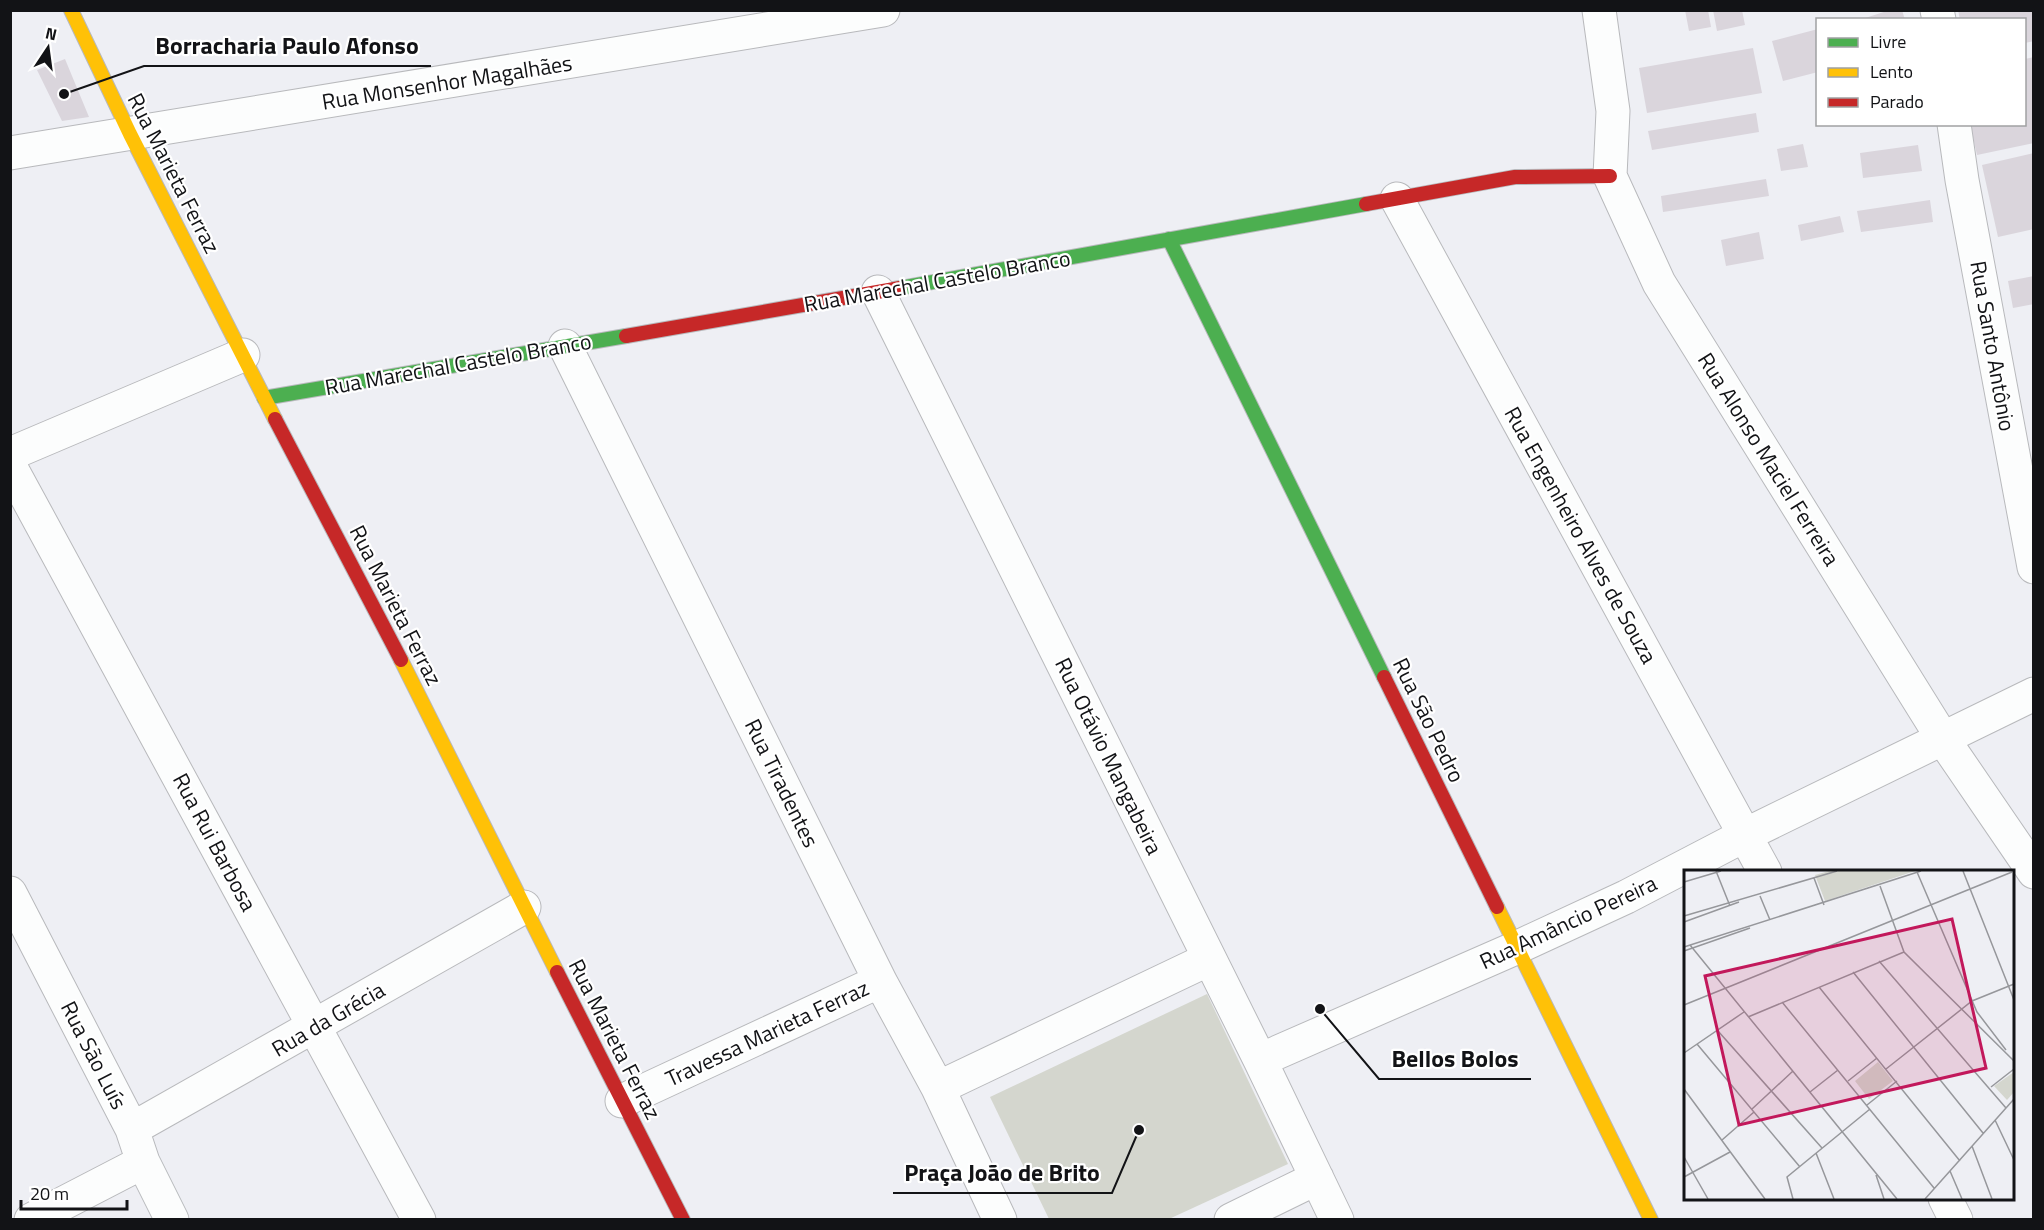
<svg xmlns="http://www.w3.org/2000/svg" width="2044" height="1230" viewBox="0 0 2044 1230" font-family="'Titillium Web',sans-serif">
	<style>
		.green { fill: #d4d6ce }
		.building { fill: #dad5dc }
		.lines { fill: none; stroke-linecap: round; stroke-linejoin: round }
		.street-casing { stroke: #b8b9bc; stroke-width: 35 }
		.fast-casing { stroke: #b8b9bc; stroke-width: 16 }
		.slow-casing { stroke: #b8b9bc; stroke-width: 16 }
		.jam-casing { stroke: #b8b9bc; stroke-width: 16 }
		.street { stroke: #fcfdfd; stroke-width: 33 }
		.fast { stroke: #4caf50; stroke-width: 14 }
		.slow { stroke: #ffc107; stroke-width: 14 }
		.jam { stroke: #c62828; stroke-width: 14 }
		.labels { text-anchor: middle; stroke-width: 4.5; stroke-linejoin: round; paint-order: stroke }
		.street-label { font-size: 22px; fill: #121316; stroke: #fff }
		.inset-road { fill: none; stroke: #96979b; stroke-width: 1.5 }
		.view { fill: #c2185b; fill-opacity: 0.15; stroke: #c2185b; stroke-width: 3 }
		.inset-edge { fill: none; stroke: #121316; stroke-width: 3 }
		.leader { fill: none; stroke: #121316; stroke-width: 2 }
		.callout-dot { fill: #121316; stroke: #fff; stroke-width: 2 }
		.callout-label { font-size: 24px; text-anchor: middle; font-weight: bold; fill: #121316; stroke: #fff; stroke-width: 4.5; stroke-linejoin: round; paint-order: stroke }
	</style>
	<rect width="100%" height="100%" fill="#eeeff4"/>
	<path class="green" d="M 1207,994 L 1288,1164 L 1169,1219 L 1049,1219 L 990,1097 Z"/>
	<path class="building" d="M 1685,10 L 1708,10 L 1711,27 L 1689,31 Z
		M 1713,10 L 1742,10 L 1745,25 L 1717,31 Z
		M 1890,10 L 1902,10 L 1905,20 L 1859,20 Z
		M 1958,10 L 2034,10 L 2034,41 L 2025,43 L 2025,20 L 1960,20 Z
		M 1818,29 L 1818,72 L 1783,81 L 1772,41 Z
		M 1753,48 L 1762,93 L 1647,113 L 1639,68 Z
		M 2034,57 L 2034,143 L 1977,155 L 1970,124 L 2025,124 L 2025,59 Z
		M 65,59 L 89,117 L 62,121 L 37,70 Z
		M 1756,113 L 1759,132 L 1652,150 L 1648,131 Z
		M 1803,144 L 1808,167 L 1781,171 L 1777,149 Z
		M 1918,145 L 1922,171 L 1863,178 L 1860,153 Z
		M 2034,153 L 2034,229 L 1998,237 L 1982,165 Z
		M 1766,179 L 1769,196 L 1663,212 L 1661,196 Z
		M 1930,200 L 1933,222 L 1861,232 L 1857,211 Z
		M 1840,216 L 1844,232 L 1801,241 L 1798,225 Z
		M 1759,232 L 1764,259 L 1726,266 L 1721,240 Z
		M 2034,276 L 2034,304 L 2013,308 L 2008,281 Z"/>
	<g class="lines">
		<g class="street-casing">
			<path id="street" d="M 1599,10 L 1613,111 L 1610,176 L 1659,283 L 1943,739 L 2034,872
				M 1937,10 L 1939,20
				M 1954,124 L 1962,180 L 2034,567
				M 10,153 L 883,10
				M 1397,199 L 1765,872
				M 878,292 L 1260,1060 L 1337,1220
				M 565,346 L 880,981 L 938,1088 L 1000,1220
				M 10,454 L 243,355
				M 10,466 L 419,1220
				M 10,893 L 132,1129 L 143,1162 L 172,1220
				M 1260,1060 L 1518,947 L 1626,897 L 1745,835 L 2034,694
				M 938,1088 L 1209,959
				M 622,1101 L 880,981
				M 132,1129 L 524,907
				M 1945,1198 L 1956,1220
				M 31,1220 L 143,1162
				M 1231,1220 L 1317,1178"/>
		</g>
		<g class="fast-casing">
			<path id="fast" d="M 1169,239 L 1384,677
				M 900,288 L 1366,204
				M 264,398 L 626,336"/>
		</g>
		<g class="slow-casing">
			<path id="slow" d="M 71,10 L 130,134 L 275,419
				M 401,660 L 557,972
				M 1497,907 L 1651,1220"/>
		</g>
		<g class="jam-casing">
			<path id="jam" d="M 1366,204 L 1515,177 L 1610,176
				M 626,336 L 900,288
				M 275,419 L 401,660
				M 1384,677 L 1497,907
				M 557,972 L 683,1220"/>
		</g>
		<use href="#street" class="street"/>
		<use href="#fast" class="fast"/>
		<use href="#slow" class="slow"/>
		<use href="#jam" class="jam"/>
	</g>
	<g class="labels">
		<g class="street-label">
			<text transform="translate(447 82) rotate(-9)" y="8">Rua Monsenhor Magalhães</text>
			<text transform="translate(174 173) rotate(63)" y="8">Rua Marieta Ferraz</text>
			<text transform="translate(937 281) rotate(-10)" y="8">Rua Marechal Castelo Branco</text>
			<text transform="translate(1993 346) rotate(80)" y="8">Rua Santo Antônio</text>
			<text transform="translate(458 364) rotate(-10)" y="8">Rua Marechal Castelo Branco</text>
			<text transform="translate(1769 459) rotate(58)" y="8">Rua Alonso Maciel Ferreira</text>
			<text transform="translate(1581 535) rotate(61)" y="8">Rua Engenheiro Alves de Souza</text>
			<text transform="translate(396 605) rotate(63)" y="8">Rua Marieta Ferraz</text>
			<text transform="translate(1429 720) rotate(64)" y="8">Rua São Pedro</text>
			<text transform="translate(1109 756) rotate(64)" y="8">Rua Otávio Mangabeira</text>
			<text transform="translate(782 783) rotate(64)" y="8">Rua Tiradentes</text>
			<text transform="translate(215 842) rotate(62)" y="8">Rua Rui Barbosa</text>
			<text transform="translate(1568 922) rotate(-25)" y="8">Rua Amâncio Pereira</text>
			<text transform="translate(328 1019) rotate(-30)" y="8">Rua da Grécia</text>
			<text transform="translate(767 1033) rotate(-25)" y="8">Travessa Marieta Ferraz</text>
			<text transform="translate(615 1039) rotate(63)" y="8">Rua Marieta Ferraz</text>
			<text transform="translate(94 1055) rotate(63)" y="8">Rua São Luís</text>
		</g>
	</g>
	<g transform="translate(1684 870)">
		<rect width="330" height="330" fill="#eeeff4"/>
		<path d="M 145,1 L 231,1 L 141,31 L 131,5 ZM 194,192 L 209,211 L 185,229 L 171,211 ZM 330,202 L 330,222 L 323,230 L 310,216 Z" fill="#d4d6ce"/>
		<path class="inset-road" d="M 32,1 L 46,36M 279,1 L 330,130M 233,2 L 293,142 L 322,180M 130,8 L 140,35M 0,12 L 37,1M 196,16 L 220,82 L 330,191M 76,26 L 86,50M 0,46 L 153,1M 0,52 L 55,32M 6,75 L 213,329M 0,77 L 237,1M 0,81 L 66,58M 195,91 L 322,238M 169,102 L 299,263M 135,117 L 276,291M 98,132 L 250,318M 0,135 L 328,2M 64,147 L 220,82M 34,161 L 138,278M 13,174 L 116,297M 0,183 L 60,142M 202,199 L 288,131 L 330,114M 164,211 L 193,188M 307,217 L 330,199M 0,219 L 81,329M 126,222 L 154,200M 183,235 L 213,211M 68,239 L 109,201M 311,250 L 330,290M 38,270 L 70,242M 288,276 L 308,329M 132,283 L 150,329M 0,287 L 24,329M 266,301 L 278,329M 192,305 L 200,329M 0,307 L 46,282M 109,329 L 103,307 L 186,239M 241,329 L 330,229"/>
		<path class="view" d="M 268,49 L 302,198 L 55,255 L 21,106 Z"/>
		<rect width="330" height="330" class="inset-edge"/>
	</g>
	<path class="leader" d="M64 94L144 66H431M1320 1009L1379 1079H1531M1139 1130L1112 1193H893"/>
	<g class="callout-dot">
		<circle cx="64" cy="94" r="6"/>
		<circle cx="1320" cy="1009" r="6"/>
		<circle cx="1139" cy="1130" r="6"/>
	</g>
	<g class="callout-label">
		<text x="287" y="54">Borracharia Paulo Afonso</text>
		<text x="1455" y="1067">Bellos Bolos</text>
		<text x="1002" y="1181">Praça João de Brito</text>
	</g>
	<rect width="2044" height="1230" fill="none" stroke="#121316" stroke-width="24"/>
	<rect x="1816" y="18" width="210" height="108" fill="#ffffff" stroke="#a0a1a2" stroke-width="1.5"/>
	<rect x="1828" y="38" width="30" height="9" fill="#4caf50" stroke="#a0a1a2" stroke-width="1.5"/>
	<text x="1870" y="48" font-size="18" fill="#121316">Livre</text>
	<rect x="1828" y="68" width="30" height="9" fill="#ffc107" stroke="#a0a1a2" stroke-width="1.5"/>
	<text x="1870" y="78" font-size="18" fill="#121316">Lento</text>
	<rect x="1828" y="98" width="30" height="9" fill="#c62828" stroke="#a0a1a2" stroke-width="1.5"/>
	<text x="1870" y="108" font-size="18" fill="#121316">Parado</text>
	<g transform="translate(48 48) rotate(13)" stroke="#ffffff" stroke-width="4.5" paint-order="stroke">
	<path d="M0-4.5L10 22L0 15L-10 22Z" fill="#121316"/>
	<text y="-9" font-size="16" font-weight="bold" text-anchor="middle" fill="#121316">N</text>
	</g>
	<path d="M21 1200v9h106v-9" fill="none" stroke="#121316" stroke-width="3"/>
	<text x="30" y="1200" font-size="18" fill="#121316" stroke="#ffffff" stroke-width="4.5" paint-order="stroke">20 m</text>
</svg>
